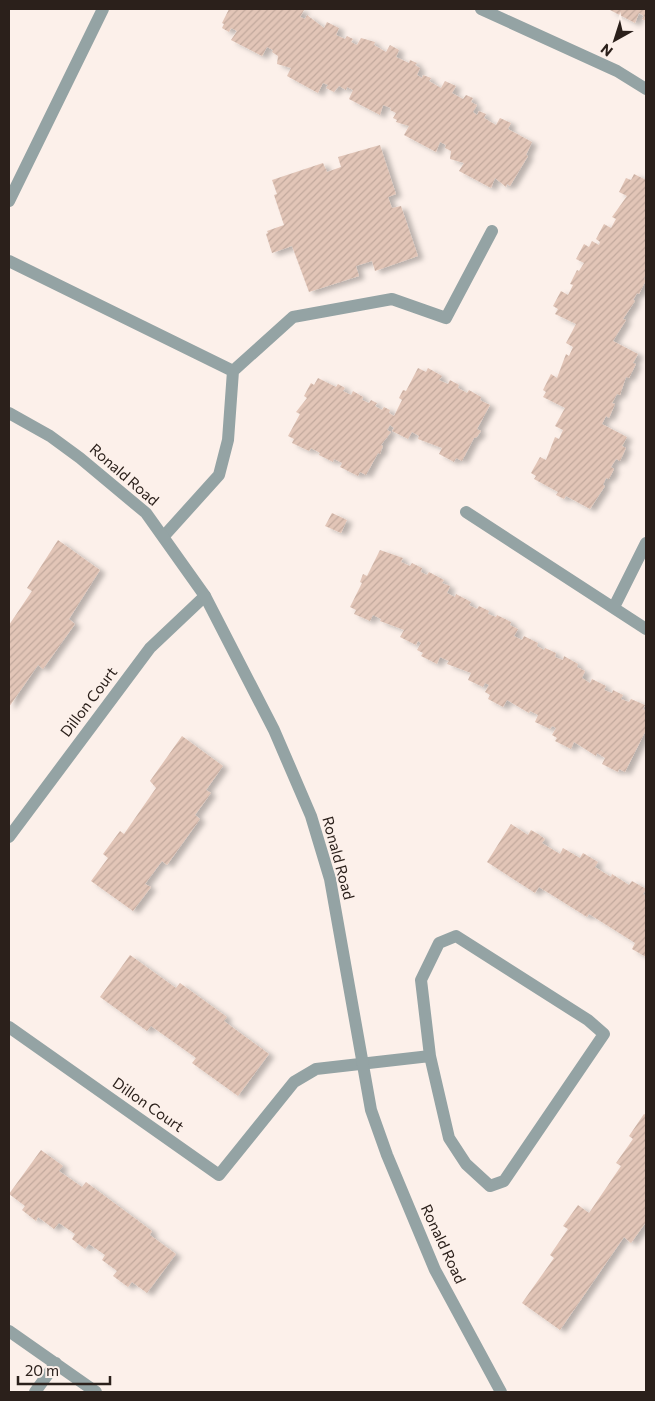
<svg xmlns="http://www.w3.org/2000/svg" width="655" height="1401" viewBox="0 0 655 1401" font-family="Commissioner,sans-serif">
	<style>
		.building { fill: url(#building-hatch); filter: url(#shadow) }
		.lines { fill: none; stroke-linecap: round; stroke-linejoin: round }
		.lane { stroke: #94a3a4; stroke-width: 12 }
		.street { stroke: #94a3a4; stroke-width: 12 }
		.labels { text-anchor: middle; stroke-width: 4; stroke-linejoin: round; paint-order: stroke }
		.street-label { font-size: 15px; fill: #2b201b; stroke: #fcf0ea }
	</style>
	<defs>
		<pattern id="building-hatch" width="6" height="6" patternUnits="userSpaceOnUse" patternTransform="scale(1.25)"><rect width="6" height="6" fill="#e2c5b7"/><path d="M-1 1l2-2M0 6l6-6M5 7l2-2" fill="none" stroke="#c2a99d"/></pattern>
		<filter id="shadow"><feDropShadow dx="5.5" dy="3" stdDeviation="2.5" flood-color="#0004"/></filter>
	</defs>
	<rect width="100%" height="100%" fill="#fcf0ea"/>
	<path class="building" d="M 229,9 L 301,9 L 304,10 L 300,17 L 305,19 L 307,15 L 324,28 L 327,22 L 339,28 L 336,35 L 345,39 L 347,36 L 353,39 L 351,42 L 357,45 L 361,38 L 375,42 L 374,45 L 386,52 L 390,45 L 399,50 L 396,57 L 409,63 L 410,60 L 417,63 L 415,65 L 420,68 L 417,75 L 422,78 L 423,75 L 431,78 L 429,81 L 441,88 L 445,81 L 456,86 L 452,93 L 463,99 L 466,95 L 473,98 L 471,102 L 477,105 L 473,112 L 477,115 L 479,111 L 486,114 L 484,118 L 496,125 L 500,118 L 511,123 L 508,129 L 532,142 L 526,155 L 528,156 L 510,186 L 507,184 L 506,187 L 495,178 L 491,188 L 459,171 L 464,163 L 450,159 L 451,151 L 445,148 L 446,145 L 440,142 L 436,152 L 404,135 L 409,126 L 396,122 L 397,120 L 393,118 L 396,113 L 390,110 L 391,108 L 383,105 L 380,115 L 349,99 L 353,90 L 347,87 L 346,90 L 339,86 L 334,92 L 326,88 L 328,85 L 323,83 L 318,93 L 287,76 L 291,68 L 277,64 L 278,56 L 272,52 L 273,50 L 267,47 L 262,56 L 231,40 L 237,31 L 231,28 L 229,32 L 222,28 L 224,24 L 222,23 Z
		M 608,9 L 646,9 L 646,21 L 642,19 L 644,16 L 639,13 L 635,23 Z
		M 380,145 L 396,194 L 388,197 L 392,208 L 401,206 L 418,256 L 375,271 L 372,261 L 356,266 L 359,276 L 309,292 L 292,246 L 272,253 L 266,234 L 268,233 L 267,231 L 284,225 L 274,195 L 277,194 L 272,180 L 323,163 L 327,172 L 341,167 L 338,157 Z
		M 634,174 L 646,180 L 646,273 L 644,279 L 646,280 L 639,294 L 637,293 L 633,300 L 635,301 L 623,319 L 626,320 L 613,341 L 638,354 L 633,363 L 636,364 L 629,378 L 626,377 L 620,395 L 617,394 L 612,403 L 615,404 L 609,418 L 606,416 L 602,424 L 627,437 L 622,446 L 626,448 L 620,461 L 616,459 L 611,467 L 614,469 L 609,479 L 606,478 L 603,485 L 605,486 L 590,509 L 566,496 L 564,499 L 556,495 L 558,492 L 534,479 L 536,476 L 531,473 L 540,457 L 546,460 L 555,437 L 559,439 L 563,430 L 555,426 L 565,408 L 543,397 L 546,392 L 543,390 L 551,374 L 557,378 L 566,354 L 569,356 L 573,347 L 566,343 L 576,324 L 555,314 L 558,309 L 553,306 L 561,291 L 568,295 L 573,285 L 570,284 L 577,270 L 579,271 L 584,263 L 576,259 L 584,244 L 589,247 L 592,241 L 599,245 L 600,242 L 596,239 L 604,224 L 611,228 L 616,219 L 612,217 L 627,196 L 619,192 L 626,178 L 631,180 Z
		M 418,368 L 426,372 L 428,368 L 442,376 L 439,380 L 448,384 L 450,380 L 459,385 L 458,388 L 467,393 L 469,390 L 481,397 L 480,400 L 490,405 L 477,429 L 481,431 L 477,437 L 474,438 L 462,461 L 456,458 L 454,462 L 439,454 L 442,448 L 418,439 L 419,436 L 412,432 L 408,439 L 392,431 L 394,428 L 390,425 L 387,430 L 391,432 L 381,445 L 383,446 L 380,454 L 378,453 L 366,475 L 360,472 L 358,476 L 340,467 L 342,463 L 334,459 L 333,462 L 319,455 L 320,453 L 311,448 L 309,451 L 292,443 L 294,439 L 288,436 L 300,414 L 296,412 L 307,398 L 304,396 L 311,383 L 314,385 L 318,378 L 336,387 L 338,384 L 345,388 L 343,391 L 351,395 L 353,391 L 363,397 L 362,400 L 369,403 L 371,400 L 377,403 L 375,406 L 382,410 L 384,407 L 390,410 L 389,413 L 394,416 L 402,400 L 399,398 L 403,390 L 406,391 Z
		M 332,513 L 347,520 L 341,533 L 325,526 Z
		M 58,540 L 100,570 L 69,619 L 75,624 L 43,669 L 38,665 L 9,707 L 9,625 L 32,591 L 27,588 Z
		M 380,550 L 403,558 L 401,562 L 410,566 L 412,563 L 422,568 L 421,572 L 427,575 L 429,572 L 444,580 L 442,583 L 450,586 L 447,593 L 455,597 L 456,594 L 471,602 L 469,605 L 477,609 L 479,606 L 489,611 L 488,614 L 496,617 L 497,615 L 511,622 L 510,625 L 518,629 L 514,636 L 522,640 L 524,636 L 538,643 L 537,646 L 544,650 L 545,648 L 556,653 L 555,657 L 563,660 L 564,656 L 578,664 L 577,667 L 585,671 L 582,678 L 590,683 L 592,679 L 606,686 L 604,690 L 612,693 L 613,690 L 623,695 L 621,699 L 629,702 L 631,699 L 645,705 L 643,709 L 646,711 L 646,730 L 625,772 L 619,769 L 618,772 L 602,764 L 605,758 L 597,753 L 596,756 L 574,742 L 571,749 L 555,741 L 557,738 L 552,735 L 556,728 L 552,726 L 550,729 L 535,722 L 538,715 L 530,711 L 529,713 L 507,700 L 503,707 L 488,699 L 490,695 L 485,692 L 489,685 L 485,683 L 483,687 L 468,680 L 471,673 L 447,664 L 449,661 L 440,657 L 437,664 L 421,656 L 423,653 L 417,650 L 421,643 L 418,641 L 416,645 L 400,637 L 404,630 L 380,621 L 381,619 L 373,615 L 370,621 L 354,614 L 356,610 L 350,607 L 362,583 L 360,582 L 363,574 L 367,576 Z
		M 182,736 L 223,766 L 206,790 L 211,793 L 195,815 L 200,819 L 167,865 L 162,861 L 145,884 L 151,887 L 133,911 L 91,881 L 108,858 L 103,854 L 120,831 L 124,834 L 156,788 L 150,781 Z
		M 511,824 L 528,835 L 531,830 L 538,834 L 545,839 L 542,843 L 560,854 L 563,848 L 580,858 L 583,853 L 598,862 L 595,867 L 611,877 L 612,874 L 629,885 L 632,881 L 646,889 L 643,894 L 646,896 L 646,957 L 632,949 L 635,943 L 589,914 L 587,917 L 539,887 L 535,893 L 487,862 Z
		M 130,955 L 176,988 L 180,983 L 227,1017 L 224,1021 L 269,1054 L 238,1096 L 192,1063 L 196,1058 L 151,1026 L 147,1031 L 100,997 Z
		M 644,1114 L 646,1115 L 646,1222 L 631,1243 L 624,1237 L 560,1330 L 522,1303 L 554,1258 L 550,1255 L 568,1229 L 563,1226 L 578,1205 L 589,1213 L 621,1166 L 616,1163 L 633,1139 L 629,1136 Z
		M 41,1150 L 63,1166 L 59,1171 L 82,1187 L 86,1182 L 152,1231 L 150,1235 L 176,1254 L 147,1293 L 132,1282 L 128,1287 L 113,1276 L 117,1271 L 102,1260 L 105,1255 L 89,1244 L 85,1249 L 72,1239 L 75,1234 L 59,1223 L 54,1229 L 38,1217 L 36,1221 L 22,1210 L 25,1206 L 9,1194 Z"/>
	<g class="lines">
		<path class="lane" d="M 481,9 L 617,71 L 646,89
			M 9,201 L 103,9
			M 9,261 L 233,371
			M 466,512 L 646,629
			M 164,536 L 219,475 L 228,440 L 233,371 L 293,317 L 392,299 L 446,318 L 492,231
			M 614,607 L 646,543
			M 9,837 L 150,648 L 205,596
			M 456,936 L 588,1020 L 604,1034 L 504,1181 L 490,1186 L 466,1164 L 449,1138 L 430,1056 L 421,980 L 439,943 Z
			M 9,1027 L 219,1175 L 294,1082 L 316,1069 L 430,1056
			M 9,1331 L 96,1392
			M 35,1392 L 56,1363"/>
		<path class="street" d="M 9,413 L 50,436 L 80,458 L 146,513 L 205,596 L 274,730 L 311,816 L 330,879 L 371,1110 L 387,1155 L 435,1270 L 501,1392"/>
	</g>
	<g class="labels">
		<g class="street-label">
			<text transform="translate(124 475) rotate(41)" y="5">Ronald Road</text>
			<text transform="translate(89 702) rotate(-53)" y="5">Dillon Court</text>
			<text transform="translate(338 858) rotate(75)" y="5">Ronald Road</text>
			<text transform="translate(148 1105) rotate(35)" y="5">Dillon Court</text>
			<text transform="translate(443 1244) rotate(65)" y="5">Ronald Road</text>
		</g>
	</g>
	<rect width="655" height="1401" fill="none" stroke="#2b201b" stroke-width="20"/>
	<g transform="translate(615 40) rotate(219)" stroke="#fcf0ea" stroke-width="4" paint-order="stroke">
	<path d="M0-4L9 19L0 12L-9 19Z" fill="#2b201b"/>
	<text y="-8" font-size="14" font-weight="bold" text-anchor="middle" fill="#2b201b">N</text>
	</g>
	<path d="M18 1376v8h92v-8" fill="none" stroke="#2b201b" stroke-width="2.5"/>
	<text x="25" y="1376" font-size="15" fill="#2b201b" stroke="#fcf0ea" stroke-width="4" paint-order="stroke">20 m</text>
</svg>
